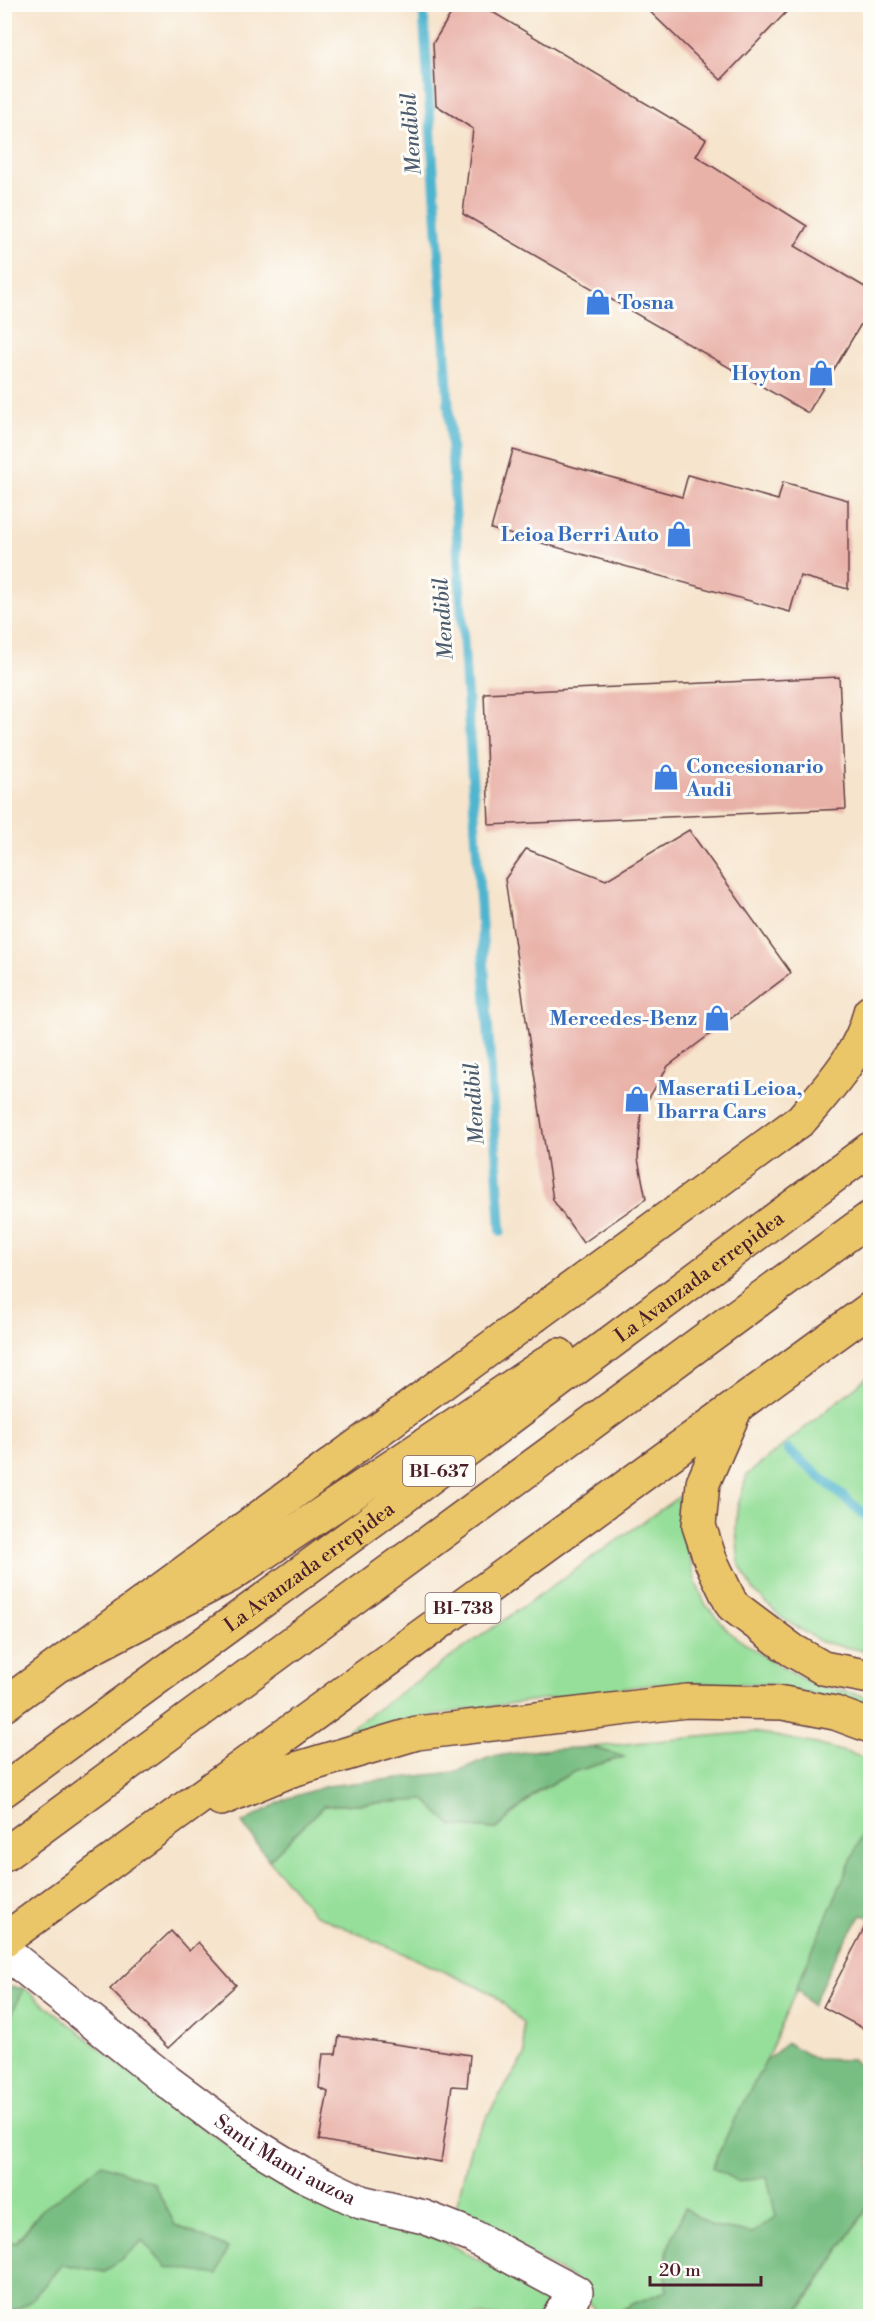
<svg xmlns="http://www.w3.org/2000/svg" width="875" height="2321" viewBox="0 0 875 2321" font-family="'Libre Bodoni',serif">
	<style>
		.green { fill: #96df9a; stroke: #707f62; stroke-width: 1.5 }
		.forest { fill: #78be82; stroke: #616e56; stroke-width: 1.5 }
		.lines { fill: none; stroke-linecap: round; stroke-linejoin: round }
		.stream { stroke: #50b5cf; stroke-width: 10 }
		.building { fill: #e9b2a9 }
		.minor-casing { stroke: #643d43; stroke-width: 36 }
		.major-casing { stroke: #643d43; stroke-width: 36 }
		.highway-casing { stroke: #643d43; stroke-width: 36 }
		.minor { stroke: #fff; stroke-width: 33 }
		.major { stroke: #ebc669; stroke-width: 33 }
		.highway { stroke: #ebc669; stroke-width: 33 }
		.labels { text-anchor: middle; stroke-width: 6; stroke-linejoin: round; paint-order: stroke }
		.shield { fill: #fdfcf7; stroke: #806168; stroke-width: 1.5 }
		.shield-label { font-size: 18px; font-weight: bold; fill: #4a1f2b }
		.shop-label { font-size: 20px; font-weight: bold; fill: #366cbe; stroke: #fdfcf7; text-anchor: start }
		.street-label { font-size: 20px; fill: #4a1f2b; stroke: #fdfcf7 }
		.water-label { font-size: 21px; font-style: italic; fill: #4c5b6d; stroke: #fdfcf7 }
	</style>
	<rect width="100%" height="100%" fill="#fdfcf7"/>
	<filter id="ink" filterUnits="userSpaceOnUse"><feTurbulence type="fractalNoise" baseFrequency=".0167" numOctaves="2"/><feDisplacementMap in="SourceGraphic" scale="12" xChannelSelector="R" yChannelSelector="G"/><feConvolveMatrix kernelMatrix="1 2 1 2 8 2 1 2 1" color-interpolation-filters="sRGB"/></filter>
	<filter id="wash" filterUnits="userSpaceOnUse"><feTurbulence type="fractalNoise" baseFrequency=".008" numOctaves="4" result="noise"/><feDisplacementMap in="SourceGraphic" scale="24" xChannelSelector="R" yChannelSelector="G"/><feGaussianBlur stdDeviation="1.35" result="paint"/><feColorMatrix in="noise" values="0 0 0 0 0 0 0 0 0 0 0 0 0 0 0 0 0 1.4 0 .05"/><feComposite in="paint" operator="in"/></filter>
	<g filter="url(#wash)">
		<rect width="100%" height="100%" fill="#f6e4cc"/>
		<path class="green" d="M 870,1375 L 870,1652 L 821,1642 L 782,1618 L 754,1591 L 739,1564 L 736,1529 L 737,1509 L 747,1475 Z
			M 690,1489 L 683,1529 L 696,1583 L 706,1605 L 731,1634 L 772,1662 L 812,1684 L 870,1697 L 870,1710 L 766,1684 L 655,1684 L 457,1711 L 339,1736 Z
			M 754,1732 L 816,1744 L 870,1759 L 870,1816 L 766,2061 L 735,2118 L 712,2168 L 767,2177 L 777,2217 L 752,2233 L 712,2227 L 667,2251 L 666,2291 L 633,2304 L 611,2316 L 599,2316 L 573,2278 L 454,2216 L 471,2145 L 498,2098 L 525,2056 L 523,2023 L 492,1993 L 314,1914 L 269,1860 L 323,1806 L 425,1800 L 452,1826 L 496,1829 L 539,1791 L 576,1771 L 623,1757 L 592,1747 Z
			M 24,1988 L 174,2107 L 253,2163 L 451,2245 L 550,2299 L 538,2316 L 5,2316 L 30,2302 L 62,2264 L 105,2272 L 143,2241 L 166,2267 L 227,2248 L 175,2225 L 153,2182 L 42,2210 L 15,2243 L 5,2240 L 5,2060 L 7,2058 L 10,2018 Z
			M 870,2204 L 870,2316 L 795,2316 L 806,2302 Z"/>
		<path class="forest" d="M 592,1747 L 624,1757 L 576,1771 L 539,1790 L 496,1829 L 452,1826 L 425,1800 L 323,1806 L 269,1860 L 242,1823 L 286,1799 L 327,1786 L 455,1772 L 490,1757 L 539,1750 Z
			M 870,1816 L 870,1917 L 862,1915 L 838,1950 L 812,2006 L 796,1988 Z
			M 5,1987 L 24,1988 L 10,2018 L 7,2058 L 5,2060 Z
			M 787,2043 L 816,2059 L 852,2060 L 870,2072 L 870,2204 L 795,2316 L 611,2316 L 633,2304 L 666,2291 L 667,2251 L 685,2208 L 712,2227 L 752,2233 L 776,2217 L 767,2177 L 739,2182 L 712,2168 L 735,2118 L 766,2061 Z
			M 102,2164 L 153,2182 L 175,2225 L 228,2248 L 217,2275 L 166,2267 L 143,2241 L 105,2272 L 62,2264 L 30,2302 L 5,2315 L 5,2240 L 16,2243 L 42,2210 Z"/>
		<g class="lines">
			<path class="stream" d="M 423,4 L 501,1231
				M 788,1450 L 870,1519"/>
		</g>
		<g id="blocks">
			<path class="building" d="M 457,4 L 479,4 L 706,139 L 696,156 L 807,226 L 795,246 L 870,290 L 870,309 L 808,413 L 463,214 L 473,129 L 436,105 L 433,43 Z
				M 642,4 L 794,4 L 721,80 Z
				M 513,450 L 682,497 L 688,475 L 778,500 L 783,482 L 848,500 L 848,589 L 800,576 L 790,612 L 491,529 Z
				M 839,677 L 846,809 L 489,825 L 484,693 Z
				M 689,830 L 791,973 L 668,1066 L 641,1111 L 638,1159 L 646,1199 L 583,1243 L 553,1200 L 505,879 L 526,849 L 606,880 Z
				M 870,1917 L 870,2032 L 823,2007 Z
				M 171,1931 L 189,1951 L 198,1942 L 236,1985 L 168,2048 L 110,1989 Z
				M 339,2036 L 470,2055 L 467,2087 L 452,2086 L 441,2162 L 319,2140 L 328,2092 L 319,2088 L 323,2054 L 336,2054 Z"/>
		</g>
	</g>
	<g filter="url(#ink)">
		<use href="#blocks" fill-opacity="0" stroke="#643d43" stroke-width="1.5"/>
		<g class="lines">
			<g class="minor-casing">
				<g id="minor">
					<path id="s1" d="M 4,1951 L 168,2082 L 246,2140 L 302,2174 L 361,2202 L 424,2217 L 472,2236 L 576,2292 L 559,2316"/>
				</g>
			</g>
			<g class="major-casing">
				<path id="major" d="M 735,1410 L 703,1483 L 699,1526 L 710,1559 L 732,1605 L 792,1650 L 823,1668 L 870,1677
					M 4,1705 L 801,1120 C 828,1088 861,1054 870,1012
					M 221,1799 L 289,1771 L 417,1733 L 687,1701 L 783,1703 L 835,1713 L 870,1726
					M 4,1940 L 870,1309"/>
			</g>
			<g class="highway-casing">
				<g id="highway">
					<path d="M 61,1664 L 229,1576 L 559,1355"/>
					<path id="s2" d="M 4,1790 L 370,1522 L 870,1149"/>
					<path d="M 4,1855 L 870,1218"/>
				</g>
			</g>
			<use href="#minor" class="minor"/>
			<use href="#major" class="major"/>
			<use href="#highway" class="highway"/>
		</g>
	</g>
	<defs>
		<g id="shop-bare" transform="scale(2.07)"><path d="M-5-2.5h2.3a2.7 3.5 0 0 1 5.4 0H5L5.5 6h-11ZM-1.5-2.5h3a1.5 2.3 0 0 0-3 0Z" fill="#3f7fe0" stroke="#fdfcf7" stroke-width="2.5" paint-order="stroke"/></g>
	</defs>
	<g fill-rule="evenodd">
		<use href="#shop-bare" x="598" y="302"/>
		<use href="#shop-bare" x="821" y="373"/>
		<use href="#shop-bare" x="679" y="534"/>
		<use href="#shop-bare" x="666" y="777"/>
		<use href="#shop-bare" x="717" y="1018"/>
		<use href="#shop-bare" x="637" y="1099"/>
	</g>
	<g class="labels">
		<g class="shield">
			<rect x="403" y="1456" width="72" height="30" rx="4.5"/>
			<rect x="425.5" y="1593" width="75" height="30" rx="4.5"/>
		</g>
		<g class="shield-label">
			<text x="439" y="1477">BI-637</text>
			<text x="463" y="1614">BI-738</text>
		</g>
		<g class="shop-label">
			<text x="618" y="309">Tosna</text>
			<text x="801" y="380" text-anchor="end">Hoyton</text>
			<text x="659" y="541" text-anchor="end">Leioa Berri Auto</text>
			<text x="686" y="773">Concesionario<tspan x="686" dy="23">Audi</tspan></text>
			<text x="697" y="1025" text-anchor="end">Mercedes-Benz</text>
			<text x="657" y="1095">Maserati Leioa,<tspan x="657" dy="23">Ibarra Cars</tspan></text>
		</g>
		<g class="street-label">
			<text dy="7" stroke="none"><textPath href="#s2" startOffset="864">La Avanzada errepidea</textPath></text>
			<text dy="7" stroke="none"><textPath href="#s2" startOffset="378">La Avanzada errepidea</textPath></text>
			<text dy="7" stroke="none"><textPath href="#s1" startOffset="351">Santi Mami auzoa</textPath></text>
		</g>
		<g class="water-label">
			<text transform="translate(411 134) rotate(-94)" y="7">Mendibil</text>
			<text transform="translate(443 619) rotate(-94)" y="7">Mendibil</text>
			<text transform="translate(474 1104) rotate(-94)" y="7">Mendibil</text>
		</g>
	</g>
	<rect width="875" height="2321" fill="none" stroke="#fdfcf7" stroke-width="24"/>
	<path d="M650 2276v9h111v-9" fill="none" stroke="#4a1f2b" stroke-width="3"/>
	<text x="659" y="2276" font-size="18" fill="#4a1f2b" stroke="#fdfcf7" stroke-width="4.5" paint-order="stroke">20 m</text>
</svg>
